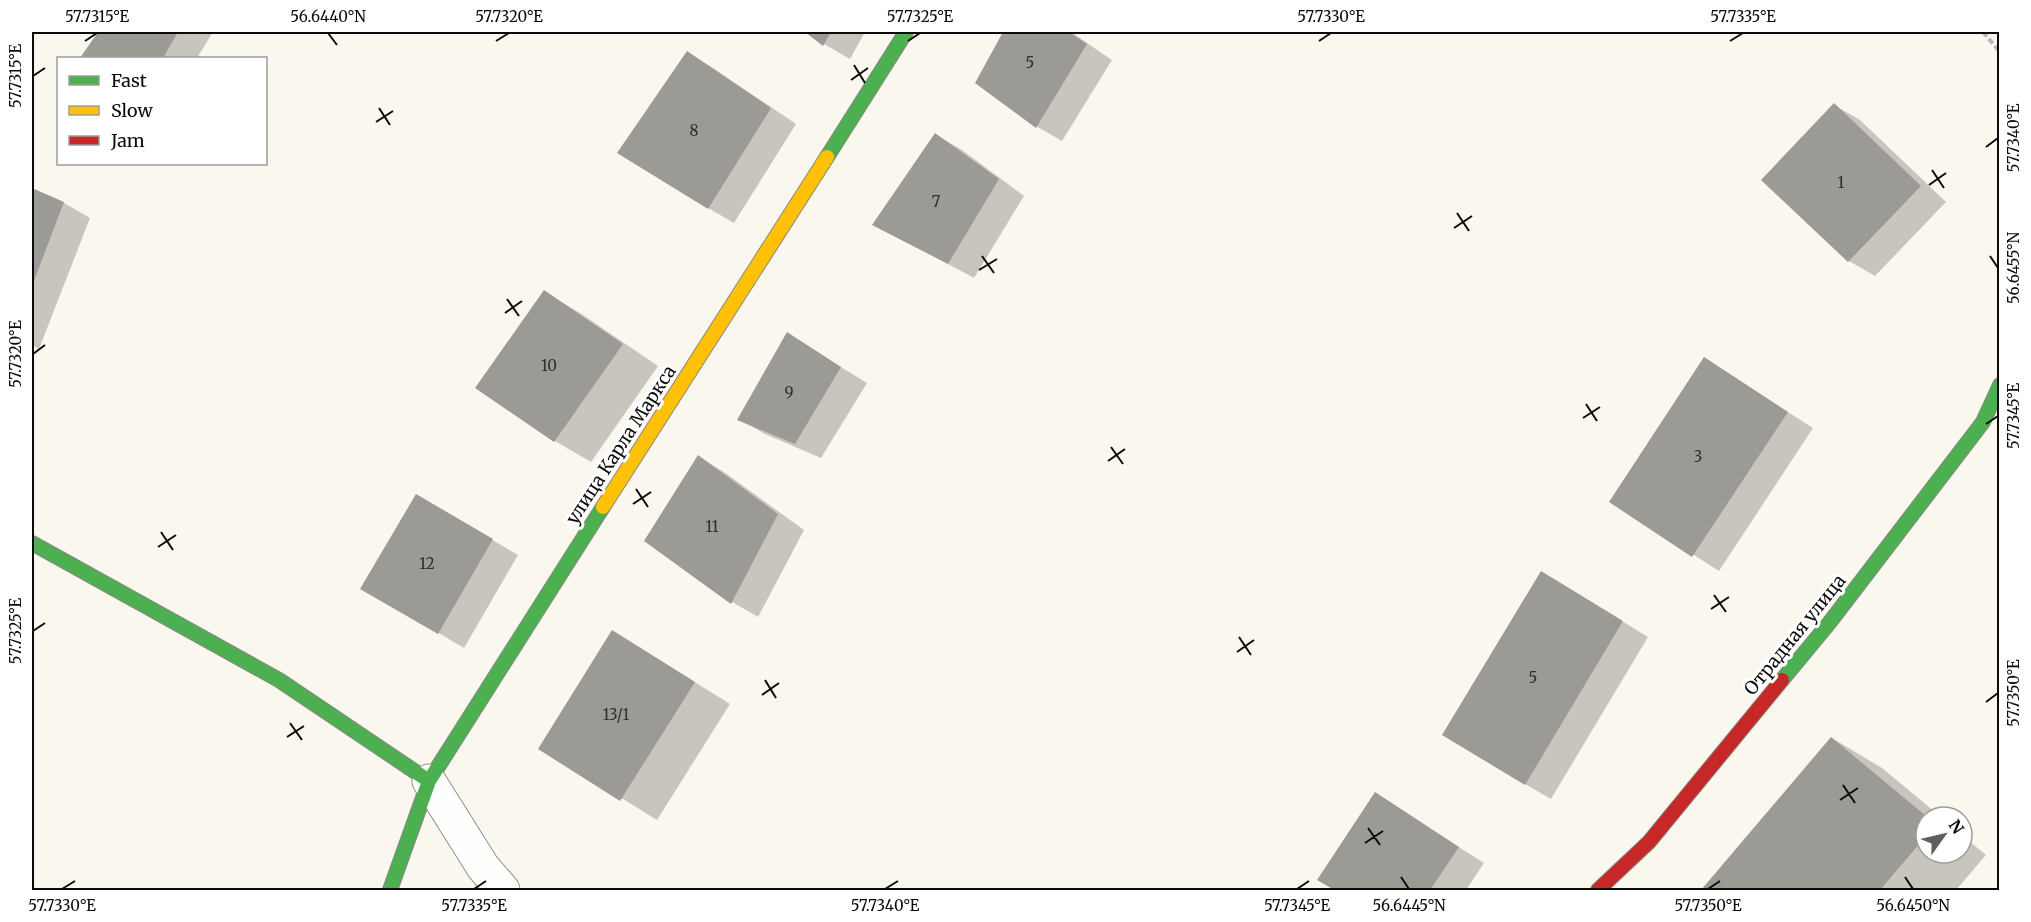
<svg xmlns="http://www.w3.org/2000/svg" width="2031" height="922" viewBox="0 0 2031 922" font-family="Merriweather,serif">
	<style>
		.shadow { fill: #0003 }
		.building { fill: #9c9a95 }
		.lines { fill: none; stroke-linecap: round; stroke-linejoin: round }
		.street-casing { stroke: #93918e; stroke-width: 35 }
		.fast-casing { stroke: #898884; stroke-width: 16 }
		.slow-casing { stroke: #898884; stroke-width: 16 }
		.jam-casing { stroke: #898884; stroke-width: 16 }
		.path { stroke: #b7b6b5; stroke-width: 4; stroke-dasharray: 6 3; stroke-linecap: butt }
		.street { stroke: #fefefd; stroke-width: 33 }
		.fast { stroke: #4caf50; stroke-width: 14 }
		.slow { stroke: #ffc107; stroke-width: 14 }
		.jam { stroke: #c62828; stroke-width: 14 }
		.ticks { fill: none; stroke: #0b0b0b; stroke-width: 2 }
		.labels { text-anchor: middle; stroke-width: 6; stroke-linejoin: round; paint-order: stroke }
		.number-label { font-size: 15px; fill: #2f2f2e }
		.street-label { font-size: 18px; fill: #0b0b0b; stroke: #fff }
		.neatline { fill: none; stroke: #0b0b0b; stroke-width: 2 }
		.ticks-label { font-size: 15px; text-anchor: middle; fill: #0b0b0b }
	</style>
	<rect width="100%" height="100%" fill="#faf7ef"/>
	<path class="shadow" d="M 100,32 L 213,32 L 197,58 L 81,58 Z
		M 808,32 L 865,32 L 850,59 L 824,44 Z
		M 1004,32 L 1071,32 L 1112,60 L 1062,141 L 1036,126 L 977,83 Z
		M 688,53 L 713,68 L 796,124 L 734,223 L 708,208 Z
		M 1834,105 L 1860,120 L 1946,202 L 1875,276 L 1849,261 L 1763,180 Z
		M 936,135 L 962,150 L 1024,196 L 974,278 L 874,224 Z
		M 32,190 L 64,203 L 90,218 L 39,349 L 32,345 Z
		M 544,292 L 580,313 L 658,366 L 591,462 L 555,441 L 477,388 Z
		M 787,334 L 867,383 L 821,458 L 765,434 L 739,419 Z
		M 1705,359 L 1813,428 L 1719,571 L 1611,502 Z
		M 699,457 L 724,472 L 804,530 L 758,617 L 732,602 L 646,541 Z
		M 417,496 L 518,555 L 464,648 L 362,588 Z
		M 1568,588 L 1648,637 L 1551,799 L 1525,784 Z
		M 648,653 L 730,704 L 657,820 L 540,748 Z
		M 1832,738 L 1882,768 L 1941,817 L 1926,817 L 1926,853 L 1962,853 L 1962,835 L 1986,855 L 1956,890 L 1703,890 Z
		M 1375,794 L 1484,863 L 1466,890 L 1337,890 L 1319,879 Z"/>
	<path class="building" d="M 98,32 L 178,32 L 163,58 L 80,58 Z
		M 805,32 L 831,32 L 823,46 Z
		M 1003,32 L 1069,32 L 1087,44 L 1036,128 L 975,83 Z
		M 687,51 L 771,108 L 708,209 L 617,153 Z
		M 1834,103 L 1921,186 L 1848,262 L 1761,180 Z
		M 935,133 L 999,179 L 948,264 L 872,225 Z
		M 32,188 L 64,202 L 32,286 Z
		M 544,290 L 623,344 L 554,442 L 475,388 Z
		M 787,332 L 841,367 L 795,444 L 737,420 Z
		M 1704,357 L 1788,412 L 1692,557 L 1609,502 Z
		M 698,455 L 778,514 L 731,604 L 644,541 Z
		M 416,494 L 493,539 L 438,634 L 360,589 Z
		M 1541,571 L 1623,621 L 1525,785 L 1442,735 Z
		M 612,630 L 695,682 L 620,801 L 538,749 Z
		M 1831,737 L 1926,816 L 1926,836 L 1880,890 L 1701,890 Z
		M 1375,792 L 1459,847 L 1430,890 L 1334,890 L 1317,880 Z"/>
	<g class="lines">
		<g class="street-casing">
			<path id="street" d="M 429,781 L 483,867 L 503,890"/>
		</g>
		<g class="fast-casing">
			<path id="fast" d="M 827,157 L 906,32
				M 32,543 L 279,680 L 429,781
				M 1782,680 L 1830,622 L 1983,422 L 2000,385
				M 390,890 L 429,781 L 603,507"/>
		</g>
		<g class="slow-casing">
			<path id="slow" d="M 603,507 L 827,157"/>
		</g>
		<g class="jam-casing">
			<path id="jam" d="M 1598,890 L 1649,842 L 1782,680"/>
		</g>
		<path class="path" d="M 1983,32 L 2000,52"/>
		<use href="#street" class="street"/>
		<use href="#fast" class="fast"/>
		<use href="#slow" class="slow"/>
		<use href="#jam" class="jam"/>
	</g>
	<path class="ticks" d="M 328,33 L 337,45M 85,41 L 97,33M 496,41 L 509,33M 908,41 L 920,33M 1319,41 L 1331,33M 1730,41 L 1743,33M 854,65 L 865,83M 33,76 L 45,68M 851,80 L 868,68M 379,108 L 390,125M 376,122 L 393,111M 1986,147 L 1998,138M 1932,170 L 1944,188M 1929,185 L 1946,173M 1457,213 L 1469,231M 1454,228 L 1472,216M 982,256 L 994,273M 1990,256 L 1998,268M 979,270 L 997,259M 507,299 L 519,316M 505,313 L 522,301M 33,354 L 45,345M 1586,404 L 1597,421M 1583,418 L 1600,407M 1986,424 L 1998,416M 1111,447 L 1123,464M 1108,461 L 1125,449M 636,489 L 648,507M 633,504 L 651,492M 161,532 L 173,550M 158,547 L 176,535M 1714,595 L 1726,612M 1711,609 L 1729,597M 33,631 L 45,623M 1239,637 L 1251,655M 1237,652 L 1254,640M 765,680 L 776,698M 762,695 L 779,683M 1986,702 L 1998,693M 290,723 L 302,740M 287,737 L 304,726M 1843,785 L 1855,803M 1840,800 L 1858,788M 1368,828 L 1380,845M 1365,843 L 1383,831M 1401,877 L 1409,889M 1905,877 L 1913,889M 62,889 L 75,881M 474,889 L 486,881M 885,889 L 898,881M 1297,889 L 1309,881M 1708,889 L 1720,881"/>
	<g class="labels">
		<g class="number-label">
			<text x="1030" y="68">5</text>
			<text x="694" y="136">8</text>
			<text x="1841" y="188">1</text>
			<text x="936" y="207">7</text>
			<text x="549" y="371">10</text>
			<text x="789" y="398">9</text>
			<text x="1698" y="462">3</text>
			<text x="712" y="532">11</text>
			<text x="427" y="569">12</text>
			<text x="1533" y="683">5</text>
			<text x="616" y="720">13/1</text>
		</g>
		<g class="street-label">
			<text transform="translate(621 445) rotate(-57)" y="6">улица Карла Маркса</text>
			<text transform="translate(1795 635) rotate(-51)" y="6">Отрадная улица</text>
		</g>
	</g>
	<rect width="2031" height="922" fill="none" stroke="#ffffff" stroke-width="66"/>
	<rect x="57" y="57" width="210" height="108" fill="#ffffff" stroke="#9d9d9d" stroke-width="1.5"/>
	<rect x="69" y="76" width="30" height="9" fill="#4caf50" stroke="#9d9d9d" stroke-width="1.5"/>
	<text x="111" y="87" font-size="18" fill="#0b0b0b">Fast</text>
	<rect x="69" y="106" width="30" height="9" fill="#ffc107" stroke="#9d9d9d" stroke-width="1.5"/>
	<text x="111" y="117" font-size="18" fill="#0b0b0b">Slow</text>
	<rect x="69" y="136" width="30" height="9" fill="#c62828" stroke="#9d9d9d" stroke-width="1.5"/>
	<text x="111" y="147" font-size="18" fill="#0b0b0b">Jam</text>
	<g transform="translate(1944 835) rotate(56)"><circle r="28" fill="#ffffff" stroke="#9d9d9d" stroke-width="1.5"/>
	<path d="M0-4.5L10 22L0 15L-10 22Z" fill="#5f5e5b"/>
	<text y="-9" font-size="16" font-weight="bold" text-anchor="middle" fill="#0b0b0b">N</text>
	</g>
	<rect x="33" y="33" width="1965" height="856" class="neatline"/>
	<g class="ticks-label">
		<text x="97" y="22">57.7315°E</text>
		<text x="328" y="22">56.6440°N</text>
		<text x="509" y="22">57.7320°E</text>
		<text x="920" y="22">57.7325°E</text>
		<text x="1331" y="22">57.7330°E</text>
		<text x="1743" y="22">57.7335°E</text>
		<text transform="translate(16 76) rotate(-90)" y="5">57.7315°E</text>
		<text transform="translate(2014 138) rotate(-90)" y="5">57.7340°E</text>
		<text transform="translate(2014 268) rotate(-90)" y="5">56.6455°N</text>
		<text transform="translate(16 354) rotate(-90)" y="5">57.7320°E</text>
		<text transform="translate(2014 416) rotate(-90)" y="5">57.7345°E</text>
		<text transform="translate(16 631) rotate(-90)" y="5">57.7325°E</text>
		<text transform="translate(2014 693) rotate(-90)" y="5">57.7350°E</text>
		<text x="62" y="911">57.7330°E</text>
		<text x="474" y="911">57.7335°E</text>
		<text x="885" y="911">57.7340°E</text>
		<text x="1297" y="911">57.7345°E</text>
		<text x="1409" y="911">56.6445°N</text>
		<text x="1708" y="911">57.7350°E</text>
		<text x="1913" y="911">56.6450°N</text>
	</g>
</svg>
